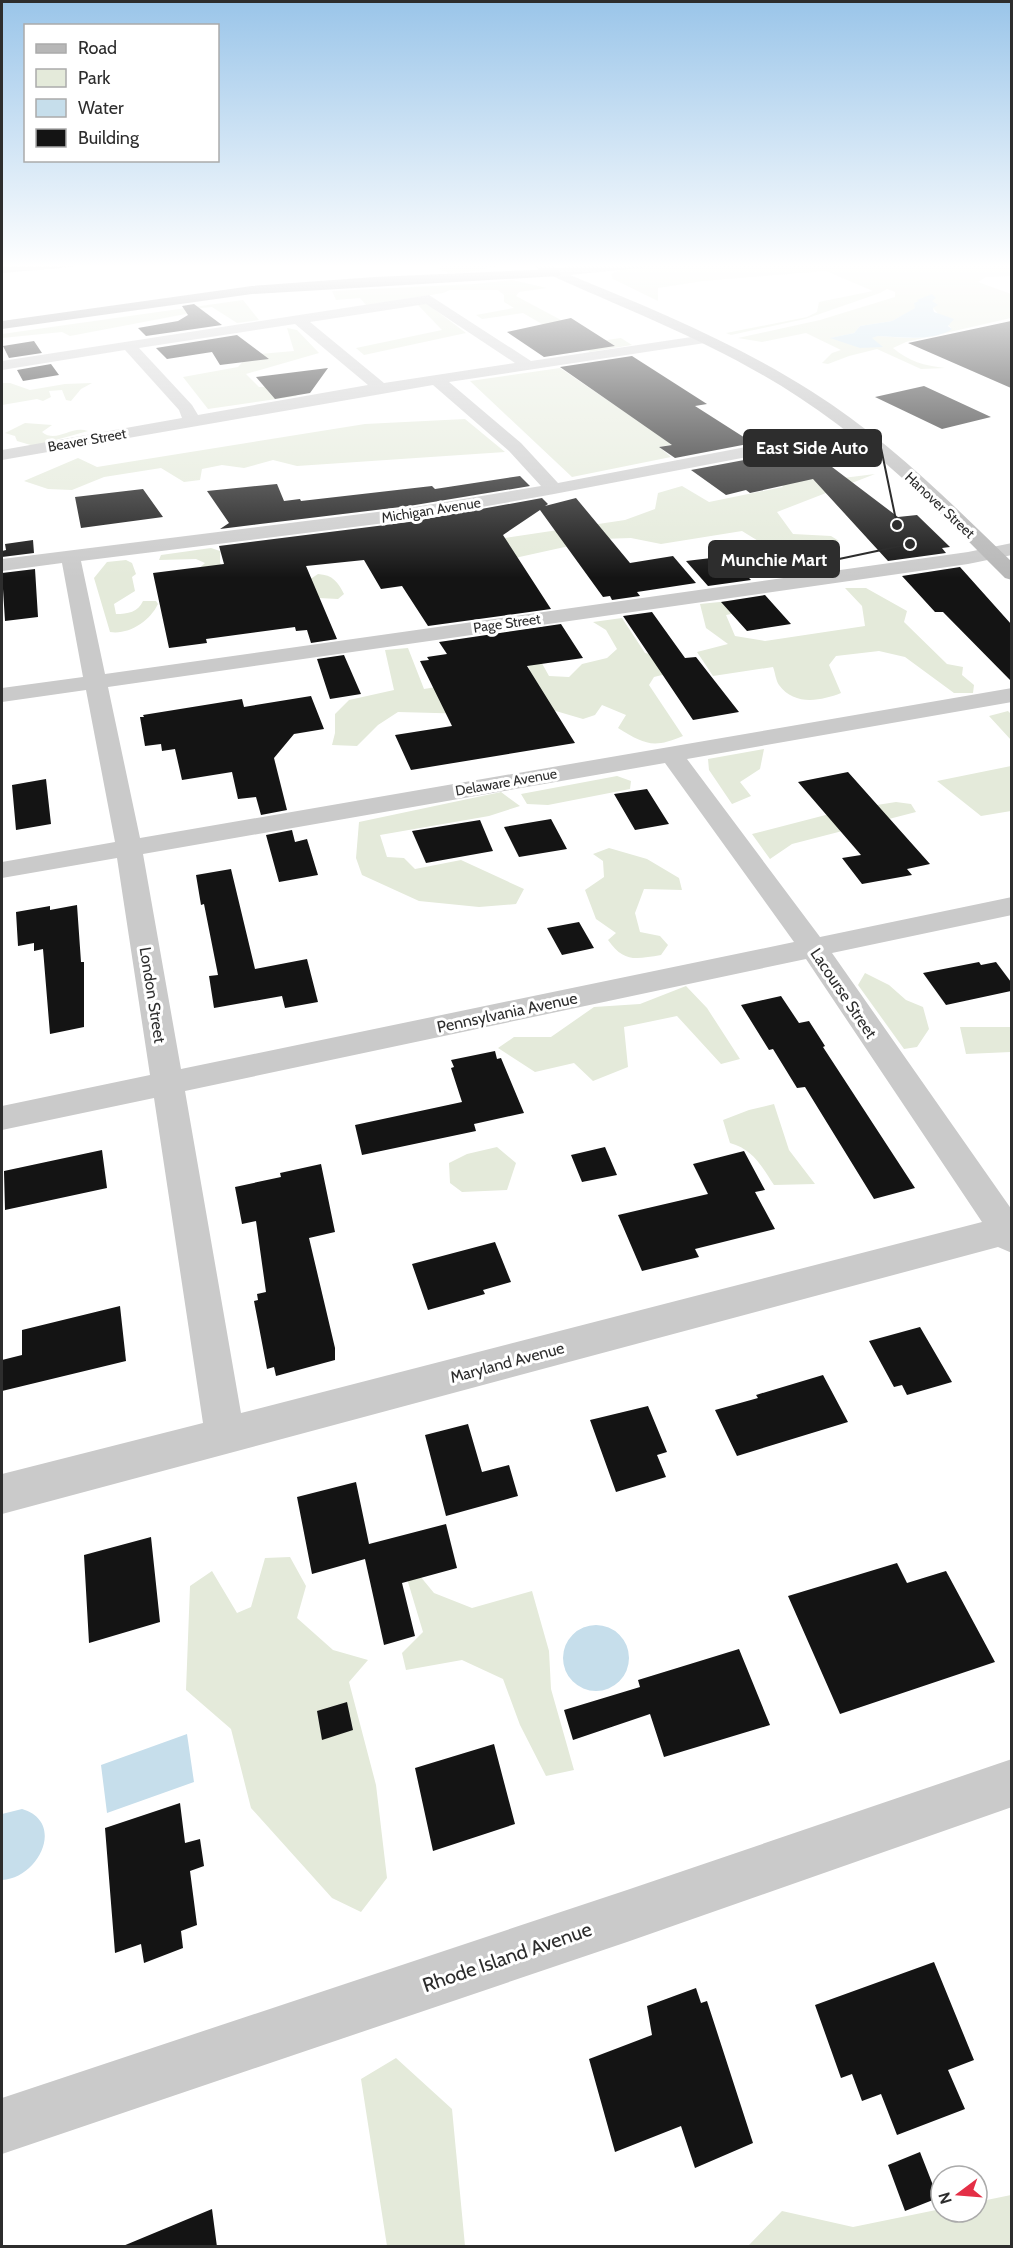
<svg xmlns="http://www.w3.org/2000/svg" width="1013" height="2248" viewBox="0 0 1013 2248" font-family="Cabin,sans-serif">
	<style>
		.green { fill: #e4eada; fill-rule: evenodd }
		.water { fill: #c6deeb }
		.building { fill: #141414 }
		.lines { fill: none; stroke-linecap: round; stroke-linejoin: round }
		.minor { fill: #cacaca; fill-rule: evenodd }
		.secondary { fill: #b7b7b7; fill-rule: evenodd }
		.motorway { fill: #949494; fill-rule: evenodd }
		.labels { text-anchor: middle; stroke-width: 6; stroke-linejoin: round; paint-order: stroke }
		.far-street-label { font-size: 14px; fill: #2d2d2d; stroke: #fff }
		.street-label { font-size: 16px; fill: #2d2d2d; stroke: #fff }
		.near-street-label { font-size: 20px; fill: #2d2d2d; stroke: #fff }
		.leader { fill: none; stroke: #2d2d2d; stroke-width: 2 }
		.callout-dot { fill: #2d2d2d; stroke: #fff; stroke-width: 2 }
		.callout { fill: #2d2d2d; stroke: #2d2d2d; stroke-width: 2 }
		.callout-label { font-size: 18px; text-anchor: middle; font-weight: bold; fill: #fff }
	</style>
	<rect width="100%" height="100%" fill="#fff"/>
	<path class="green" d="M 458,263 L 503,263 L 502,265 C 486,269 452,278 438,269 L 440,266 Z
		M 684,263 L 1011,263 L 1011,276 L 986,277 L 978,282 L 1011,294 L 1011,318 L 906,342 L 893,348 C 908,361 925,366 945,368 L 921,369 L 877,349 L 849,356 L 828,364 L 822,363 L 832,353 L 841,350 L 806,333 L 762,342 L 738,338 L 820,320 L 895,297 L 895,292 L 887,289 L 880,293 L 805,319 L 731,335 L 726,333 L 807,317 L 817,312 L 819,302 L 873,291 L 826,271 L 703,281 L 658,288 L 658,301 L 613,279 L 611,274 C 627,264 664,265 684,263 ZM 919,301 L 933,308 L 951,328 C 934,343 899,337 878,336 L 871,338 L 873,347 L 864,347 L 831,338 L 854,333 L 860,326 L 892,321 L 916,308 Z
		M 512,280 L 547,288 L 519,292 L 516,296 L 561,320 L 558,323 L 593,342 L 621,338 L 632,345 L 590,352 L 523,313 L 482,319 L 476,315 L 514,308 L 504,302 L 504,295 L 498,290 L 450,290 L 443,293 L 366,305 L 360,298 L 336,300 L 332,291 L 474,284 Z
		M 243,300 L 259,320 L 237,323 L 212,307 L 192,309 L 191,313 L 70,336 L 62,332 L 2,338 L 2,334 Z
		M 426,303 L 466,333 L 364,355 L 356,348 L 442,330 L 418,305 Z
		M 287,328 L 297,330 L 319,353 L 246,374 L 259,387 L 286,386 L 297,396 L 208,409 L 183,377 L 238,367 L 249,355 L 294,351 Z
		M 560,368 L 634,418 L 642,417 L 678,443 L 659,447 L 671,457 L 572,477 L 470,381 Z
		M 2,383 L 10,383 L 30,390 L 65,384 L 92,383 L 81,389 L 71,401 L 66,400 L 62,390 L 49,391 L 51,397 L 43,401 L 37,399 L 2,405 Z
		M 465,419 L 505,452 L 297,466 L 273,460 L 244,468 L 222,465 L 202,469 L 200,480 L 184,482 L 161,468 L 104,477 L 72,490 L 48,489 L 24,481 L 78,458 L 97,467 L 365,424 Z
		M 25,423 L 52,425 L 42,432 C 57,444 70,425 88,431 L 34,446 L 17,441 L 15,436 L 5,433 Z
		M 768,460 L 819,481 L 875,474 L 777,512 L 793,534 L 831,536 L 839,541 L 797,543 L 818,566 L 804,569 L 742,531 L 661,544 L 631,538 L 601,539 L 456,571 L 437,548 L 625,520 L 655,509 L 658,493 L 682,486 L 709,502 L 783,487 Z
		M 211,548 L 220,551 L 220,563 L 228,574 L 301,580 L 312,578 L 318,574 C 333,575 338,582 344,594 L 338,599 L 319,598 L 196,571 L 205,563 L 196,559 L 159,560 L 161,555 Z
		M 126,560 L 132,563 L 136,574 L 132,577 L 135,591 L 114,604 L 116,614 C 128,614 138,612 143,601 L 156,601 L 158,604 C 150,621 129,635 110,632 L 94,578 L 107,562 Z
		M 845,588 L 866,588 L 907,611 L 904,622 L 947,664 L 963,667 L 962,675 L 974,685 L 973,693 L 954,693 L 905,657 L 879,651 L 836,656 L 829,665 L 841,693 C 821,701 794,706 779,685 C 776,681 775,672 773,667 L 713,676 L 697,652 L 728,644 L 706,628 L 700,604 L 759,598 L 762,608 L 726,615 L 735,636 L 765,641 L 865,626 L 862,606 Z
		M 622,618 L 645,653 L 665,657 L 674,672 L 654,677 L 649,685 L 683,736 C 653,749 644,744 618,728 L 626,715 L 602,705 L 595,715 L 583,719 L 549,709 L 473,714 L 398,712 L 378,725 L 357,746 L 332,745 L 335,733 L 335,714 L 349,700 L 394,690 L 385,650 L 408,648 L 424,689 C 459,684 494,675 530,670 L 515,643 L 498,639 L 501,633 L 535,628 L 529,640 L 549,676 L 569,677 L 582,664 L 607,658 L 617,649 L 606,630 L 593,622 Z
		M 1008,711 L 1011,714 L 1011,740 L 989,716 Z
		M 764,749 L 760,769 L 740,782 L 751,796 L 732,804 L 709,770 L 708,759 Z
		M 1011,766 L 1011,811 L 981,816 L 937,781 Z
		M 617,776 L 631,781 L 630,789 L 548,805 L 527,804 L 521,794 Z
		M 501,792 L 520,806 L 489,816 L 380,835 L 387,857 L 404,858 L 415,869 L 461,860 L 524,889 L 516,904 L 479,907 L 419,901 L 362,875 L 356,858 L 359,822 Z
		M 896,802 L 911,804 L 916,812 L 792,844 L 770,859 L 752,834 L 845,810 Z
		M 609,848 L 647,859 L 679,878 L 682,890 L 644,889 L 635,913 L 640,932 L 660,936 L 668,945 L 661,955 C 636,959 624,963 608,940 L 616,933 L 596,919 L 585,890 L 604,877 L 603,861 L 593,854 Z
		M 865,973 L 889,985 L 906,1000 L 923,1007 L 929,1029 L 917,1047 L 904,1049 L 858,985 Z
		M 686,986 L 707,1008 L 740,1059 L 721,1064 L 677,1016 L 624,1027 L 628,1067 L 593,1081 L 574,1063 L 535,1072 L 498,1048 L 514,1037 L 551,1037 L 594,1007 L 640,1004 Z
		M 960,1027 L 1011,1027 L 1011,1052 L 966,1054 Z
		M 774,1104 L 789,1150 L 815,1184 L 774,1185 C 762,1167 753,1149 730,1143 L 723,1120 L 749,1110 Z
		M 497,1147 L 516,1163 L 507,1190 L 462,1192 L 450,1183 L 449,1163 L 467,1154 Z
		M 290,1557 L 306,1586 L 297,1618 L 333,1650 L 368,1660 L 349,1682 L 376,1785 L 387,1878 L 361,1912 L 332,1898 L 251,1808 L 231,1729 L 186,1690 L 190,1586 L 212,1571 L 237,1613 L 251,1607 L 265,1558 Z
		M 415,1570 L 434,1593 L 472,1608 L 532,1591 L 549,1651 L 551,1689 L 574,1770 L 546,1776 L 520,1725 L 503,1679 L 462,1660 L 406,1670 L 402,1653 L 423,1632 L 405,1572 Z
		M 396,2058 L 452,2109 L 465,2246 L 387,2246 L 361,2079 Z
		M 1011,2195 L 1011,2246 L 748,2246 L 782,2211 L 853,2227 L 941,2209 L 941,2212 L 977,2212 L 977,2202 Z"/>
	<path class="water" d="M 932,294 L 936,298 L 932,301 L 938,305 L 933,308 L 934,312 L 954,319 L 948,326 L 952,329 C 933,342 900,337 878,336 L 872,338 L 883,347 L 860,348 L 830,338 L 854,333 L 860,326 L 892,321 L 915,308 L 914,303 L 919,301 L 917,300 Z
		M563 1658a33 33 0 1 1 66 0a33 33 0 1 1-66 0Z
		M 187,1734 L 194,1782 L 107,1813 L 101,1765 Z
		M 22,1809 C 66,1822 39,1878 2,1880 L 2,1814 Z"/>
	<path class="building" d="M 194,304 L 222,325 L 146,336 L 138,328 L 178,321 L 188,315 L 182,306 Z
		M 571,318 L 615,346 L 544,357 L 507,332 Z
		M 1011,321 L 1011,388 L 908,343 Z
		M 237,335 L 269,359 L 220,365 L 212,352 L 167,359 L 156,348 Z
		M 34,341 L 42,353 L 9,358 L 3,346 Z
		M 632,356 L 707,404 L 695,406 L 753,443 L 675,458 L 659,447 L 672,445 L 560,367 Z
		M 51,364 L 59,375 L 23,381 L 17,370 Z
		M 328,368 L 310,393 L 275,399 L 256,377 Z
		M 924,386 L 991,417 L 942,429 L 875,397 Z
		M 807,448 L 898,517 L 917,515 L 950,547 L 942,548 L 946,553 L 888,561 L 813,479 L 750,493 L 746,490 L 726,495 L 691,470 L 771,455 L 775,457 L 789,455 L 790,451 Z
		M 520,476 L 530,486 L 409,506 L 220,529 L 229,523 L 207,491 L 277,484 L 284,501 L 300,499 L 301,501 L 432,486 L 435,489 Z
		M 143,489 L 163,517 L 81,528 L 75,497 Z
		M 542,498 L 548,504 L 545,506 L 576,498 L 630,563 L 673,556 L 696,583 L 637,592 L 640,596 L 612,600 L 610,596 L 603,597 L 540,510 L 503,535 L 551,609 L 428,626 L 402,586 L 381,589 L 364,560 L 306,566 L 337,639 L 311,643 L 307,630 L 296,631 L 295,627 L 206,639 L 207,643 L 169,648 L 153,573 L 224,564 L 219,546 L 409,522 Z
		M 33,540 L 34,553 L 2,557 L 2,551 L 6,550 L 5,544 Z
		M 728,556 L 751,580 L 708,586 L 686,561 Z
		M 960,567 L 1011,624 L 1011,681 L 943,612 L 935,612 L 902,576 Z
		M 35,569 L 38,617 L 5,621 L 2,573 Z
		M 765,595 L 791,624 L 747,631 L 721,602 Z
		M 652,612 L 685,658 L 696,657 L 739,712 L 693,720 L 623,616 Z
		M 561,624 L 583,658 L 527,666 L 575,743 L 411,770 L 395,735 L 452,726 L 420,661 L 429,660 L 427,657 L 447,654 L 439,642 Z
		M 344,655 L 361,694 L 330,699 L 317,659 Z
		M 311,696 L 324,729 L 294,734 L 274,758 L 287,810 L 261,815 L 256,797 L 238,799 L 232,772 L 182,780 L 175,749 L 162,751 L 161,744 L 145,746 L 140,717 L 144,717 L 143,715 L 242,699 L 244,707 Z
		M 848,772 L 930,864 L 907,869 L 912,875 L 862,884 L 842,858 L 861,855 L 798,782 Z
		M 46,779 L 51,824 L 16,830 L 12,785 Z
		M 647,789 L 669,824 L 635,830 L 614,794 Z
		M 551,819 L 567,849 L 519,857 L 504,827 Z
		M 480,820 L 493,851 L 426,863 L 412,831 Z
		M 292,830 L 295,842 L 307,839 L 318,875 L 279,882 L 266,835 Z
		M 231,869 L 255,969 L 307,959 L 318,1002 L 285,1008 L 282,996 L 214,1008 L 209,976 L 218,975 L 204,904 L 201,905 L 196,875 Z
		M 77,905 L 81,962 L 84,962 L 84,1027 L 50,1034 L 43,949 L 34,951 L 34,943 L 18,946 L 16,912 L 50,906 L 50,910 Z
		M 579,922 L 594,948 L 562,955 L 547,928 Z
		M 979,962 L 981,965 L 996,962 L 1011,982 L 1011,991 L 946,1005 L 923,973 Z
		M 781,996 L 799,1023 L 809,1021 L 825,1046 L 823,1047 L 915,1188 L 874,1199 L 805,1087 L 797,1088 L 773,1049 L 769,1050 L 741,1005 Z
		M 495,1051 L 497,1059 L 501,1058 L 524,1113 L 474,1124 L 476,1131 L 362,1155 L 355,1125 L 462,1102 L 451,1068 L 454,1067 L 451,1060 Z
		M 605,1147 L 617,1175 L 582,1182 L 571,1155 Z
		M 102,1150 L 107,1188 L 5,1210 L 4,1171 Z
		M 744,1151 L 765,1190 L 755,1192 L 775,1229 L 695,1249 L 699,1257 L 642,1271 L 618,1215 L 708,1194 L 693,1164 Z
		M 321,1164 L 335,1232 L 309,1238 L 335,1348 L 335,1360 L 276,1376 L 274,1367 L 267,1369 L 254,1301 L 258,1300 L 257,1294 L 266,1292 L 256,1221 L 242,1224 L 235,1187 L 281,1177 L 280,1173 Z
		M 495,1242 L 511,1282 L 483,1290 L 485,1294 L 428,1310 L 412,1264 Z
		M 120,1306 L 126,1361 L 2,1391 L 2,1360 L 22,1355 L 22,1330 Z
		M 920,1327 L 952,1382 L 907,1395 L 902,1385 L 894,1387 L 869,1341 Z
		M 823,1375 L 848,1422 L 737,1456 L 715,1410 L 758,1398 L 756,1395 Z
		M 648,1406 L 667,1452 L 657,1455 L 666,1477 L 616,1492 L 590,1420 Z
		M 468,1424 L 482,1472 L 509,1465 L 518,1496 L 446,1516 L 425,1435 Z
		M 356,1482 L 369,1544 L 446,1524 L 457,1568 L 402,1583 L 415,1636 L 384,1645 L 365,1559 L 312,1574 L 297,1497 Z
		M 151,1537 L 160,1622 L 89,1643 L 84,1555 Z
		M 897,1563 L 907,1583 L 946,1571 L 995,1662 L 840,1714 L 788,1596 Z
		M 739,1649 L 770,1725 L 664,1757 L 650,1714 L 573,1740 L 564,1710 L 640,1687 L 638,1680 Z
		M 347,1702 L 353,1730 L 322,1740 L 317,1711 Z
		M 494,1744 L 515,1824 L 433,1851 L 415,1768 Z
		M 180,1803 L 185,1843 L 200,1839 L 204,1866 L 190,1871 L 197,1925 L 181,1931 L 183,1948 L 144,1963 L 141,1944 L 115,1953 L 105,1828 Z
		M 934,1962 L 974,2060 L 948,2070 L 965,2109 L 897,2135 L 881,2094 L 862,2101 L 852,2074 L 841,2078 L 815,2005 Z
		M 696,1988 L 701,2003 L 707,2001 L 753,2143 L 695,2168 L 681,2126 L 615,2152 L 589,2059 L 652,2035 L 647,2006 Z
		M 920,2152 L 938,2198 L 905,2211 L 888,2165 Z
		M 212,2209 L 217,2247 L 123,2247 L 123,2246 Z"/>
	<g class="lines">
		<path class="minor" d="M 429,295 L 531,361 L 705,335 L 712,339 L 705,343 L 449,382 L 521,443 L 558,483 L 856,426 L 864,431 L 856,436 L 554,494 L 409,520 L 81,561 L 105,674 L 968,552 L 1012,543 L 1012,555 L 968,564 L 108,687 L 140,838 L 1012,688 L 1012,702 L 687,759 L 820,937 L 1012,897 L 1012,915 L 832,953 L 1012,1210 L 1012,1253 L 998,1247 L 2,1514 L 2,1474 L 203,1423 L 154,1098 L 2,1130 L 2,1106 L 150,1075 L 117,858 L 2,878 L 2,862 L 115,842 L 86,690 L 2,702 L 2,688 L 83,677 L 62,563 L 2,571 L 2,559 L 409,508 L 541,486 L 509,451 L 433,385 L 2,460 L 2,450 L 182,418 L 179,410 L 125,350 L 2,370 L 2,361 ZM 426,304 L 515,363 L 384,383 L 310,322 ZM 295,324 L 368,385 L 198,415 L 192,405 L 139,348 ZM 665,763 L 794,942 L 181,1069 L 143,854 ZM 806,959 L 982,1222 L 241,1413 L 185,1091 Z
			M 1012,1759 L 1012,1807 L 627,1942 L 2,2154 L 2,2098 L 627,1890 Z"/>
		<path class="secondary" d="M 528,263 L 544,263 L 556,268 L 608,263 L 654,263 L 648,267 L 570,275 C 653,309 735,343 811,391 C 886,438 949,501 1012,562 L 1012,580 L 1005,578 C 941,514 877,448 800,398 C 718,344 632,312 543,272 Z"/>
		<path class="motorway" d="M 26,263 L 78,263 L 72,267 L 2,273 L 2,265 Z
			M 554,269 L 559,270 L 561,273 L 559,276 L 252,294 L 2,329 L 2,321 L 252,286 L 375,277 Z"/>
	</g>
	<linearGradient id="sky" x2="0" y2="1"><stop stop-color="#9ac5e9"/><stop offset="0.46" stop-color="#fff"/><stop offset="1" stop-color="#fff" stop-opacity="0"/></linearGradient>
	<rect width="1013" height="578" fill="url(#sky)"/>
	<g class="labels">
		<g class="far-street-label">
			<text transform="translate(87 440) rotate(-10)" y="5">Beaver Street</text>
			<text transform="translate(940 505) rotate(43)" y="5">Hanover Street</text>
			<text transform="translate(431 510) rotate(-9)" y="5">Michigan Avenue</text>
			<text transform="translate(507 623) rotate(-8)" y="5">Page Street</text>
			<text transform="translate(506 782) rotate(-10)" y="5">Delaware Avenue</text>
		</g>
		<g class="street-label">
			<text transform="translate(844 993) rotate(56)" y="6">Lacourse Street</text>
			<text transform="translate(153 995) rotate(81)" y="6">London Street</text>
			<text transform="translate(507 1012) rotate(-12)" y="6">Pennsylvania Avenue</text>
			<text transform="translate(507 1362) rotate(-15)" y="6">Maryland Avenue</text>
		</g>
		<g class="near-street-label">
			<text transform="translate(507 1957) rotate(-19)" y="7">Rhode Island Avenue</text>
		</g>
	</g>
	<path class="leader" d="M897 525L881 448M910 544L839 559"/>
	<g class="callout-dot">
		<circle cx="897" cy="525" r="6"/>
		<circle cx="910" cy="544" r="6"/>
	</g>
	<g class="callout">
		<rect x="744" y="430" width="137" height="36" rx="6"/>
		<rect x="709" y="541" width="130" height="36" rx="6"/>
	</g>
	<g class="callout-label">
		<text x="812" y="454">East Side Auto</text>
		<text x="774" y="566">Munchie Mart</text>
	</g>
	<rect width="1013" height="2248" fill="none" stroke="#2d2d2d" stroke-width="6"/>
	<rect x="24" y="24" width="195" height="138" fill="#ffffff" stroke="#ababab" stroke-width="1.5"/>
	<rect x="36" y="44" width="30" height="9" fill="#b7b7b7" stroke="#ababab" stroke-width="1.5"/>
	<text x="78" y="54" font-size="18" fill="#2d2d2d">Road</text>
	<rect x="36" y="69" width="30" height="18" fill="#e4eada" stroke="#ababab" stroke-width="1.5"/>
	<text x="78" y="84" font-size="18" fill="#2d2d2d">Park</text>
	<rect x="36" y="99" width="30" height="18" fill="#c6deeb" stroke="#ababab" stroke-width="1.5"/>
	<text x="78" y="114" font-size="18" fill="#2d2d2d">Water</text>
	<rect x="36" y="129" width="30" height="18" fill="#141414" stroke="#ababab" stroke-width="1.5"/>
	<text x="78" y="144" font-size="18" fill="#2d2d2d">Building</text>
	<g transform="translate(959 2194) rotate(254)"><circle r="28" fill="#ffffff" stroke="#ababab" stroke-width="1.5"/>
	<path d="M0-4.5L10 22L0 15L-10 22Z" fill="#e42f46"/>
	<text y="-9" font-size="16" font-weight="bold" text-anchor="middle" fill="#2d2d2d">N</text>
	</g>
</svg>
